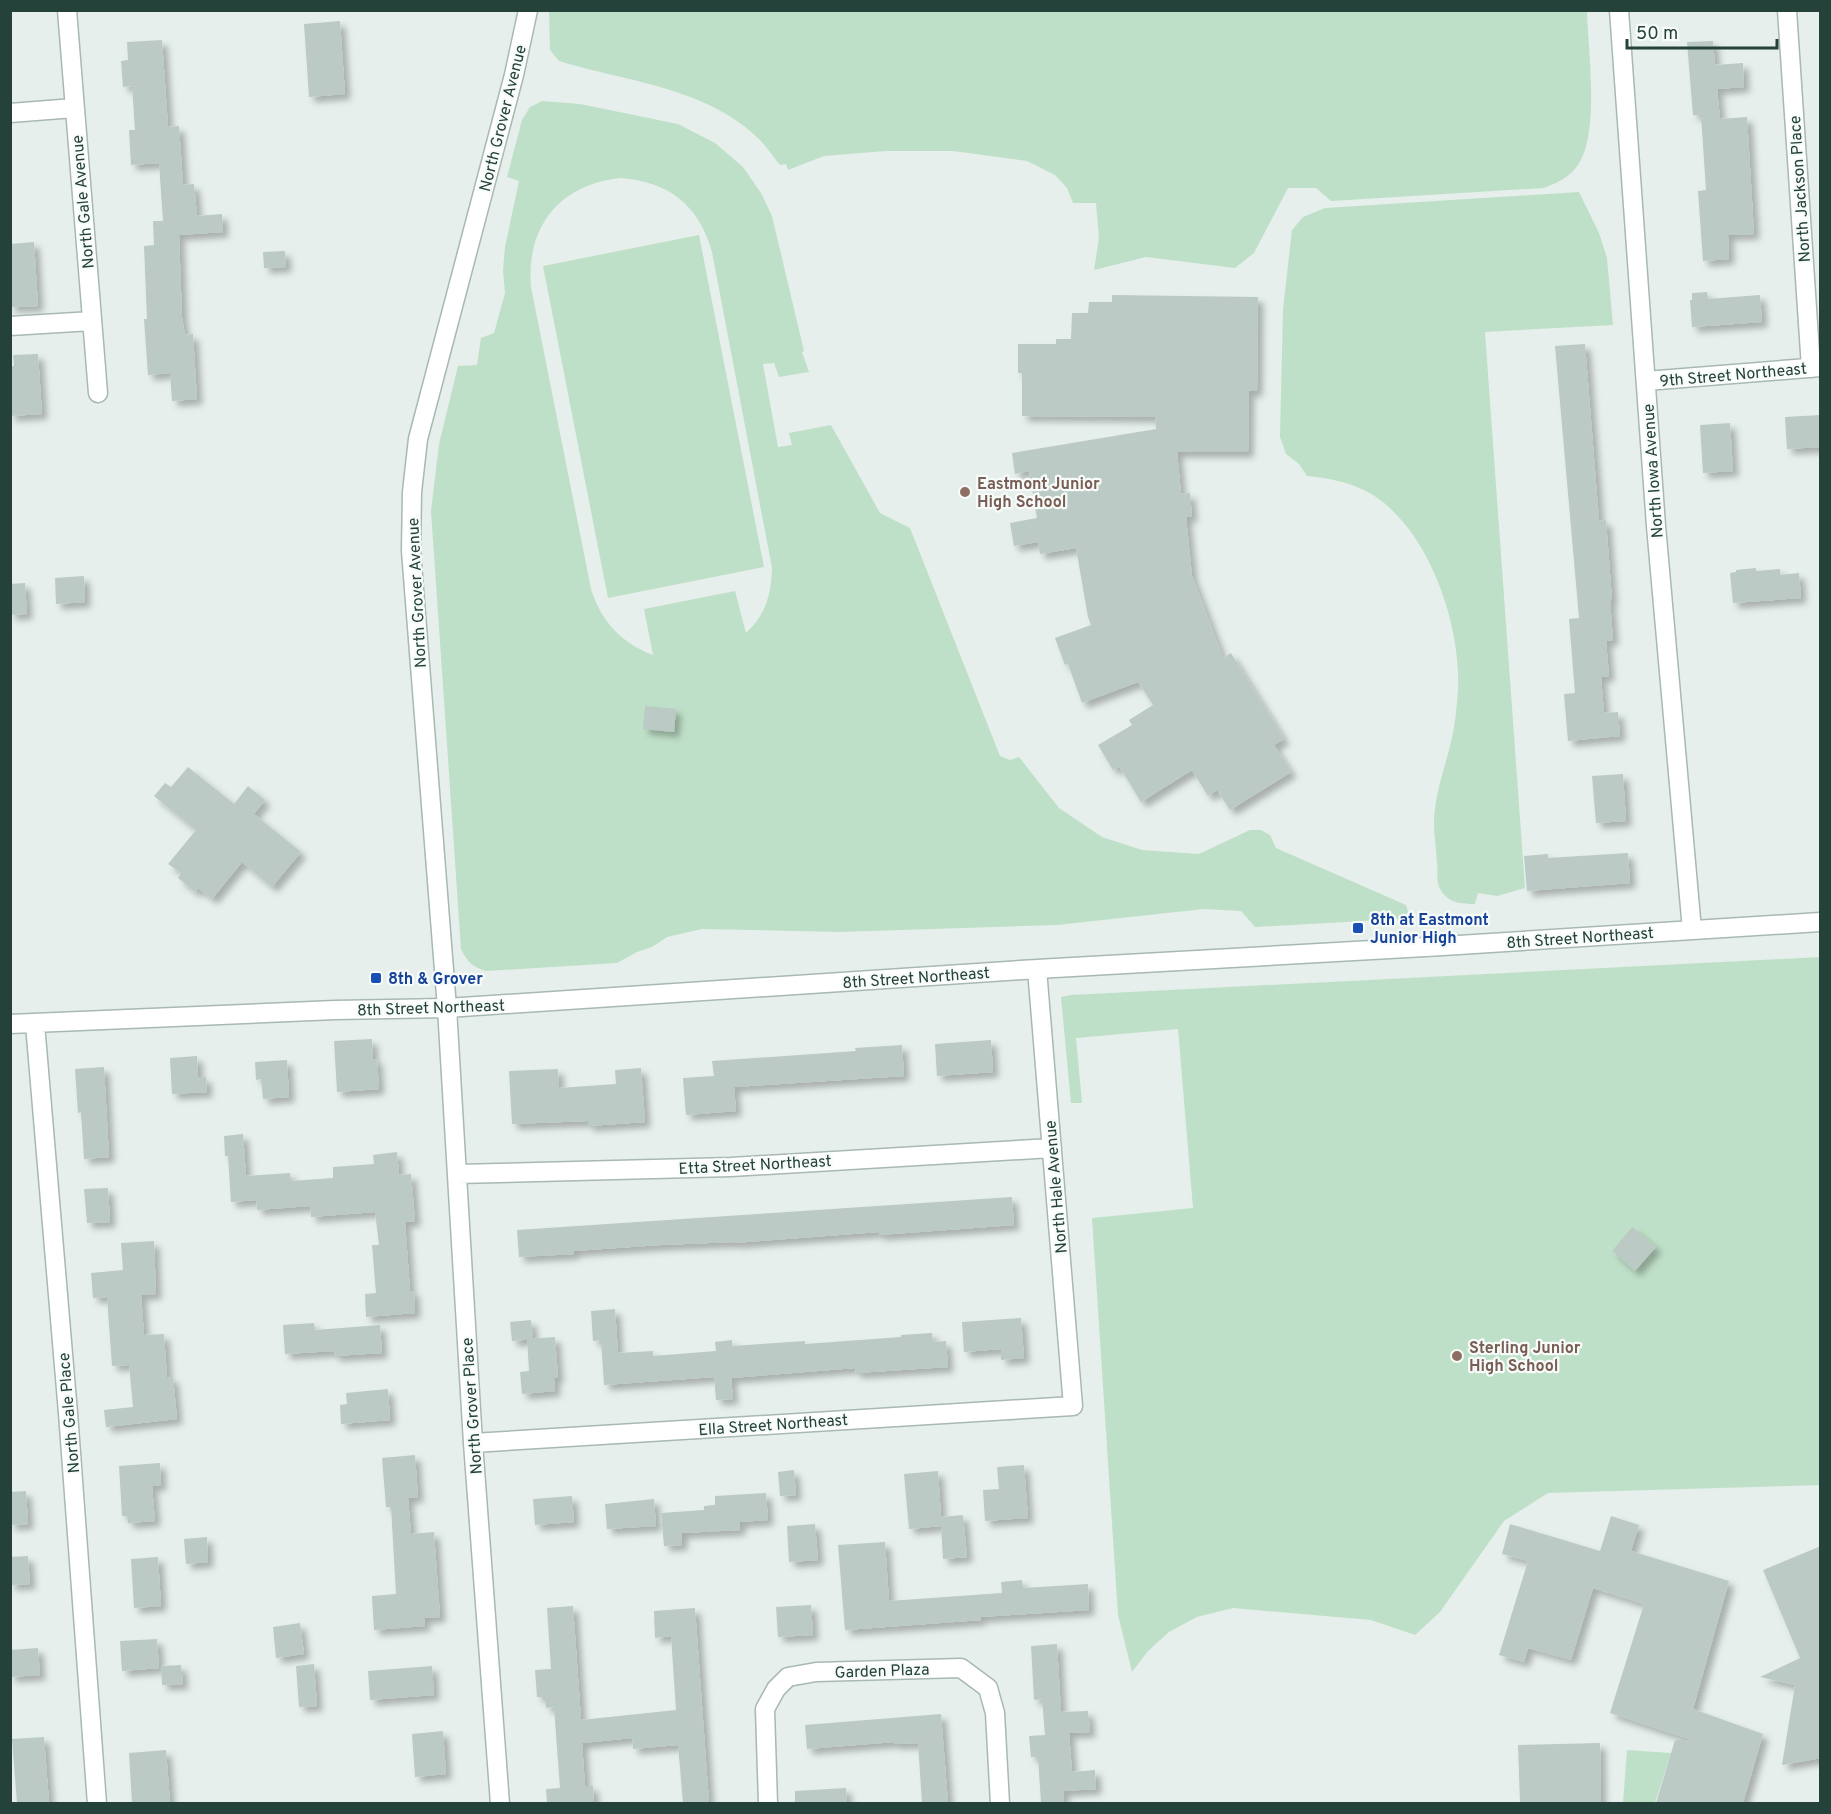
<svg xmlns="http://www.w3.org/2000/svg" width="1831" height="1814" viewBox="0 0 1831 1814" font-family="Overpass,sans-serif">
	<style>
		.green { fill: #bfe0c8; fill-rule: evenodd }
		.building { fill: #bbcac4; filter: url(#shadow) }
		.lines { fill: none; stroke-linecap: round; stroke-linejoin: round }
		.minor-casing { stroke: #a8b8b2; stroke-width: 21 }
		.minor { stroke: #fff; stroke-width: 18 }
		.education-dot { fill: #8d6e63; stroke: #f7fbf9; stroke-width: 2 }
		.transit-dot { fill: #1a4fb4; stroke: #f7fbf9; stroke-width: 2 }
		.labels { text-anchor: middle; stroke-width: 4.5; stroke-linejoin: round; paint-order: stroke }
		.street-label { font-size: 16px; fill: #24423a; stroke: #f7fbf9 }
		.education-label { font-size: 16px; font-weight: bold; fill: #785e54; stroke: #f7fbf9; text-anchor: start }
		.transit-label { font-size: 16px; font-weight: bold; fill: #164399; stroke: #f7fbf9; text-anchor: start }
	</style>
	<defs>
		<filter id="shadow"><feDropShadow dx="5.5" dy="5.5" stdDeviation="3" flood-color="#0004"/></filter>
	</defs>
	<rect width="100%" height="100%" fill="#e6efeb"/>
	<path class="green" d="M 549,11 L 1587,11 C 1588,49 1600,133 1578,165 C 1570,177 1557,183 1544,188 L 1331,201 L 1316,188 L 1288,188 L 1254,253 L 1235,268 L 1146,257 L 1094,270 L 1099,238 L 1096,203 L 1073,203 L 1067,188 L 1055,175 L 1027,161 L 953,151 L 886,151 L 824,156 L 788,170 L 786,164 L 780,165 C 773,157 767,147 760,140 C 707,87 627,82 559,61 L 550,50 Z
		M 542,101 L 580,104 L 678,124 L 715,143 L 743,167 L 761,193 L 772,216 L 804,351 L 802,352 L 809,372 L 779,377 L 774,363 L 763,364 L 778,447 L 792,445 L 789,433 L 831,425 L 880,513 L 910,528 L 1000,756 L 1010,760 L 1019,757 L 1059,808 L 1102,837 L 1142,850 L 1199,854 L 1250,830 L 1261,830 L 1270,835 L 1276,848 L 1406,905 L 1409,914 L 1406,917 L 1399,919 L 1255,927 L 1241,911 L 1204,909 L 1057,925 L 839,932 L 702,929 L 667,937 L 652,947 L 637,952 L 617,963 L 486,971 C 473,967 467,962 461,949 L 431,511 L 439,444 L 458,366 L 477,365 L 481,338 L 494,333 L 505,293 L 503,270 L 505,247 L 519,181 L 507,177 L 522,120 L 530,107 ZM 621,178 C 669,182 699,205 712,252 L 772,568 C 771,595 766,614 746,633 L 735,591 L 644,609 L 653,655 C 621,643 601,621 591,589 L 531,287 C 526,227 559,184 621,178 Z
		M 1579,192 L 1599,233 L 1607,258 L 1613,325 L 1485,332 L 1525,888 L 1497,896 L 1478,893 L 1475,904 C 1461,904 1448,903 1440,889 C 1436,882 1438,869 1437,862 C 1436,848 1434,834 1434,821 C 1435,788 1449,759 1454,727 C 1456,715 1457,703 1458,691 C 1462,625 1427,521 1364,490 C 1345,481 1327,478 1307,476 L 1299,464 L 1286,454 L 1280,437 L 1283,309 L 1292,230 L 1303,217 L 1325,208 Z
		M 699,235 L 764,567 L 608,598 L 543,266 Z
		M 1820,957 L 1820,1485 L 1548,1493 L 1504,1521 L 1440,1612 L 1415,1635 L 1371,1620 L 1233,1608 L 1197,1617 L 1169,1632 L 1148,1651 L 1132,1672 L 1118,1615 L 1092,1218 L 1193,1208 L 1178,1029 L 1076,1038 L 1082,1103 L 1071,1103 L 1061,997 L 1071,995 Z
		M 1627,1750 L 1671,1753 L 1655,1803 L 1623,1803 Z"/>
	<path class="building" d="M 340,21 L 345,94 L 309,97 L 304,24 Z
		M 162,40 L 168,127 L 179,126 L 183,185 L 194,184 L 197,216 L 222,214 L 223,232 L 179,235 L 182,317 L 185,335 L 193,334 L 197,399 L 172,401 L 170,373 L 148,375 L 144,319 L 147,319 L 144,246 L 154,245 L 153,221 L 163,221 L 159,163 L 131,165 L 129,130 L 135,130 L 132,86 L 123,87 L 121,61 L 128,60 L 127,42 Z
		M 1713,41 L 1715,65 L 1743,63 L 1744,87 L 1717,89 L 1720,119 L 1747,117 L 1754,234 L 1728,235 L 1729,259 L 1703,261 L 1698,191 L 1706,190 L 1701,115 L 1693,115 L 1687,42 Z
		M 34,242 L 38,306 L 10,307 L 10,244 Z
		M 285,251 L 286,267 L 264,268 L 263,252 Z
		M 1707,292 L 1708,299 L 1760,295 L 1762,322 L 1692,327 L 1690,300 L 1692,300 L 1692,293 Z
		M 1112,295 L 1258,297 L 1257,391 L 1249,391 L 1248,452 L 1177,452 L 1181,494 L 1190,493 L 1192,517 L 1186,517 L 1192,576 L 1223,658 L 1231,653 L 1284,739 L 1274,745 L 1291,772 L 1230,810 L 1217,790 L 1208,796 L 1192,770 L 1141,802 L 1119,766 L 1113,770 L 1098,745 L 1132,725 L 1129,720 L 1153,705 L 1138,682 L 1082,703 L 1068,664 L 1065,665 L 1055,638 L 1091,625 L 1088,617 L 1076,548 L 1040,554 L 1038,542 L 1014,546 L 1010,523 L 1037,518 L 1029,471 L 1015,474 L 1012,453 L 1156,429 L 1155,417 L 1022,416 L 1022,373 L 1018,373 L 1018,344 L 1056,344 L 1056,339 L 1071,339 L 1072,313 L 1088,313 L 1089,302 L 1112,302 Z
		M 1585,344 L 1599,521 L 1606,520 L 1612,600 L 1610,600 L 1613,640 L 1606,641 L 1609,676 L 1601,677 L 1604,713 L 1618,712 L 1620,736 L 1568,741 L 1564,694 L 1575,693 L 1569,619 L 1579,618 L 1555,346 Z
		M 38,354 L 42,414 L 10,416 L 10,366 L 14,366 L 13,355 Z
		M 1821,415 L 1821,447 L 1787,449 L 1785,417 Z
		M 1730,423 L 1733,471 L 1703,473 L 1700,425 Z
		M 1756,568 L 1756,571 L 1780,569 L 1780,575 L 1799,573 L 1801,598 L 1733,603 L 1730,573 L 1736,572 L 1736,570 Z
		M 84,576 L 85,602 L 56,604 L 55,578 Z
		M 25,583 L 27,614 L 10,615 L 10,584 Z
		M 645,706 L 676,709 L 674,732 L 643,729 Z
		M 188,767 L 234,804 L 248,786 L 265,800 L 254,814 L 301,852 L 272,887 L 242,862 L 212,899 L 198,888 L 195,892 L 178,878 L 181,873 L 168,864 L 196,830 L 154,796 L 165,783 L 171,787 Z
		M 1623,774 L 1626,821 L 1596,823 L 1592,776 Z
		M 1628,853 L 1630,883 L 1527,891 L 1524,856 L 1548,854 L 1548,858 Z
		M 372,1039 L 373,1059 L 377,1059 L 379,1089 L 337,1092 L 334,1041 Z
		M 991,1040 L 993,1072 L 937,1076 L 935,1044 Z
		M 902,1045 L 904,1076 L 734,1087 L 736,1111 L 686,1115 L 683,1078 L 714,1076 L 712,1061 L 856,1051 L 855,1048 Z
		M 197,1056 L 198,1077 L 206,1077 L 207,1092 L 172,1094 L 170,1058 Z
		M 287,1060 L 289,1097 L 263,1099 L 261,1079 L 256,1080 L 255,1062 Z
		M 104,1067 L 109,1157 L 84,1159 L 81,1112 L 78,1113 L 75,1069 Z
		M 641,1068 L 645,1122 L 588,1126 L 588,1121 L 512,1124 L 509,1071 L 558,1069 L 559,1088 L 616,1084 L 615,1070 Z
		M 243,1134 L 246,1176 L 290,1173 L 291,1181 L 333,1178 L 333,1167 L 374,1164 L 373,1155 L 397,1152 L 399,1175 L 411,1174 L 415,1221 L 405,1222 L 410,1291 L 414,1291 L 415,1313 L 366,1317 L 365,1294 L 376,1293 L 372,1245 L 379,1245 L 375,1212 L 311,1217 L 310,1206 L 257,1210 L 256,1200 L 231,1202 L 228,1156 L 225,1156 L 224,1136 Z
		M 108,1188 L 110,1222 L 87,1223 L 84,1189 Z
		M 1012,1197 L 1014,1225 L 879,1235 L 879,1232 L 734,1243 L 734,1242 L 660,1245 L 574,1251 L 574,1254 L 519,1257 L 517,1230 Z
		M 1632,1227 L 1656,1247 L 1635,1271 L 1612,1251 Z
		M 154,1241 L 156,1294 L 141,1295 L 144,1335 L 164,1334 L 167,1378 L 173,1377 L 177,1419 L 106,1427 L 104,1410 L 133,1407 L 129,1365 L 112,1366 L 107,1297 L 93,1298 L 91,1273 L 123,1270 L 121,1243 Z
		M 615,1309 L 618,1353 L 653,1351 L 653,1356 L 716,1351 L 715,1342 L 732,1340 L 732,1346 L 805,1341 L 805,1344 L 901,1337 L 901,1335 L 932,1333 L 933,1342 L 946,1341 L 948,1367 L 856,1373 L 855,1368 L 731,1378 L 733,1399 L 716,1400 L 714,1377 L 604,1385 L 601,1340 L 593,1341 L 591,1311 Z
		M 1021,1318 L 1024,1358 L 1001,1360 L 1001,1349 L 964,1352 L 962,1322 Z
		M 531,1320 L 533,1339 L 512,1341 L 510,1322 Z
		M 314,1323 L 315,1330 L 380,1325 L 382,1353 L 334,1356 L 334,1351 L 285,1354 L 283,1325 Z
		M 555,1337 L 558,1378 L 554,1378 L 555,1391 L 522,1394 L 520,1372 L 529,1371 L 527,1339 Z
		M 388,1389 L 390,1420 L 341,1424 L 340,1405 L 347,1404 L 346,1393 Z
		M 415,1455 L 418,1497 L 408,1498 L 411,1534 L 434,1532 L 440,1617 L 424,1618 L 425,1626 L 374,1630 L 372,1596 L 396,1594 L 391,1507 L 386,1507 L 382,1458 Z
		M 160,1463 L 161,1485 L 152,1486 L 155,1521 L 128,1523 L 128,1516 L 122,1516 L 119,1466 Z
		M 1024,1465 L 1028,1518 L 985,1521 L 983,1490 L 999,1489 L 997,1467 Z
		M 794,1470 L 796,1495 L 780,1496 L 778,1472 Z
		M 938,1471 L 941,1517 L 963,1515 L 967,1557 L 943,1559 L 941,1526 L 909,1529 L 904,1474 Z
		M 26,1491 L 28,1524 L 10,1525 L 10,1492 Z
		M 766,1493 L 768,1520 L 740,1522 L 740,1530 L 682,1533 L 682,1545 L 664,1546 L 661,1513 L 704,1510 L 704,1506 L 715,1505 L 715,1496 Z
		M 572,1496 L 574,1522 L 535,1525 L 533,1499 Z
		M 654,1499 L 656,1526 L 607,1529 L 605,1504 Z
		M 1611,1516 L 1639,1525 L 1631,1551 L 1729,1581 L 1693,1709 L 1763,1734 L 1743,1803 L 1656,1803 L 1675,1740 L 1692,1740 L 1610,1713 L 1644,1604 L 1593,1588 L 1571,1660 L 1528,1648 L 1524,1662 L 1499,1655 L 1528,1561 L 1502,1554 L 1510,1524 L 1600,1551 Z
		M 815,1524 L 818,1560 L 789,1562 L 787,1526 Z
		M 207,1537 L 208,1562 L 186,1564 L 184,1539 Z
		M 885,1542 L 889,1601 L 1002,1593 L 1001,1582 L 1022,1580 L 1023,1588 L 1088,1584 L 1089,1610 L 980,1617 L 981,1620 L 845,1630 L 838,1545 Z
		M 1821,1546 L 1821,1758 L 1782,1765 L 1795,1685 L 1760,1677 L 1800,1658 L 1763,1570 Z
		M 28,1556 L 30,1584 L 10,1585 L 10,1557 Z
		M 158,1557 L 161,1606 L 134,1608 L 131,1559 Z
		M 811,1605 L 813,1635 L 778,1637 L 776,1607 Z
		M 573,1606 L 581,1720 L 676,1710 L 671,1636 L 655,1638 L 654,1611 L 695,1608 L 709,1803 L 683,1803 L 678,1745 L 633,1749 L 632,1738 L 582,1743 L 585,1786 L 593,1786 L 594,1803 L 547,1803 L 546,1789 L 560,1788 L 554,1707 L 546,1708 L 545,1697 L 537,1697 L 535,1670 L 551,1669 L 547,1608 Z
		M 300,1623 L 304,1654 L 276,1658 L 273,1627 Z
		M 157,1639 L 159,1668 L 122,1671 L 120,1641 Z
		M 1057,1644 L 1061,1712 L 1088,1711 L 1090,1732 L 1069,1733 L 1072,1772 L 1095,1770 L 1096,1789 L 1063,1791 L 1064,1803 L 1041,1803 L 1038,1757 L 1031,1757 L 1029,1736 L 1045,1735 L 1042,1699 L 1034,1700 L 1031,1646 Z
		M 38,1648 L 40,1675 L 10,1677 L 10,1650 Z
		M 314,1664 L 317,1706 L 299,1707 L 296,1666 Z
		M 181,1665 L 183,1684 L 162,1685 L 161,1666 Z
		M 432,1666 L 434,1695 L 370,1700 L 368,1671 Z
		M 941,1714 L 948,1803 L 922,1803 L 918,1743 L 894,1744 L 894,1742 L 807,1749 L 805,1725 Z
		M 443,1731 L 446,1774 L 415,1777 L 412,1734 Z
		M 44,1737 L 49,1803 L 17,1803 L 12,1739 Z
		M 1600,1743 L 1601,1803 L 1520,1803 L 1518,1745 Z
		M 166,1750 L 170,1803 L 132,1803 L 129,1753 Z
		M 846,1788 L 847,1803 L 795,1803 L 795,1791 Z"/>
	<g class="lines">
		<g class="minor-casing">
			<path id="minor" d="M 67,10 L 98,393
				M 1619,10 L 1656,526 L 1692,930
				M 1787,10 L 1811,368
				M 10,113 L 74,108
				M 10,326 L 92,321
				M 1646,381 L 1820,367
				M 10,1024 L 335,1010 L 447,1008 L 1037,969 L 1443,946 L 1820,922
				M 35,1024 L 68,1413 L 97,1804
				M 457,1174 L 731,1167 L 1052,1148
				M 473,1443 L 1073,1406 L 1037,969
				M 500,1804 L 473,1443 L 447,1008 L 411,551 L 412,492 L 418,439 L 514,75 L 528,10
				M 768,1804 L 765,1709 L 776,1689 L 788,1677 L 816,1672 L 961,1668 L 988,1688 L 995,1713 L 1000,1804"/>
		</g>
		<use href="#minor" class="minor"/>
	</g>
	<g class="education-dot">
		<circle cx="965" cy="492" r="6"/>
		<circle cx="1457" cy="1356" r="6"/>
	</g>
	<g class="transit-dot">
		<rect x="1352" y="922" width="12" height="12" rx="3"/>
		<rect x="370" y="972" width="12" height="12" rx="3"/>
	</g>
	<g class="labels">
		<g class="street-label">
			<text transform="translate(502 118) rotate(-76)" y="6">North Grover Avenue</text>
			<text transform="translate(1799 189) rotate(-94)" y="6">North Jackson Place</text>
			<text transform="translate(82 202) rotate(-95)" y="6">North Gale Avenue</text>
			<text transform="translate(1733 374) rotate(-5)" y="6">9th Street Northeast</text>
			<text transform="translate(1652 471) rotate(-94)" y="6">North Iowa Avenue</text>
			<text transform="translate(416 593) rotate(-93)" y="6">North Grover Avenue</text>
			<text transform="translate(1580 937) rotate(-4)" y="6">8th Street Northeast</text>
			<text transform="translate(916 977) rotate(-4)" y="6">8th Street Northeast</text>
			<text transform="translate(431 1007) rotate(-2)" y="6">8th Street Northeast</text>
			<text transform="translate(755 1164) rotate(-3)" y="6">Etta Street Northeast</text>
			<text transform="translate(1055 1187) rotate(-95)" y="6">North Hale Avenue</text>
			<text transform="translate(471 1406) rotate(-94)" y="6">North Grover Place</text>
			<text transform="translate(68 1413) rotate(-95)" y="6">North Gale Place</text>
			<text transform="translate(773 1424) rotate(-4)" y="6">Ella Street Northeast</text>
			<text transform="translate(882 1670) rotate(-2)" y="6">Garden Plaza</text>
		</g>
		<g class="education-label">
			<text x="977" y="489">Eastmont Junior<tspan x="977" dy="18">High School</tspan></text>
			<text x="1469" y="1353">Sterling Junior<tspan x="1469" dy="18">High School</tspan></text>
		</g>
		<g class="transit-label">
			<text x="1370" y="925">8th at Eastmont<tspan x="1370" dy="18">Junior High</tspan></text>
			<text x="388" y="984">8th &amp; Grover</text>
		</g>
	</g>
	<rect width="1831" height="1814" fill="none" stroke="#24423a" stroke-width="24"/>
	<path d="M1627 39v9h150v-9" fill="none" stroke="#24423a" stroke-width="3"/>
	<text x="1636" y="39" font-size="18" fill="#24423a" stroke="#f7fbf9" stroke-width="4.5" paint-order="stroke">50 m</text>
</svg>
